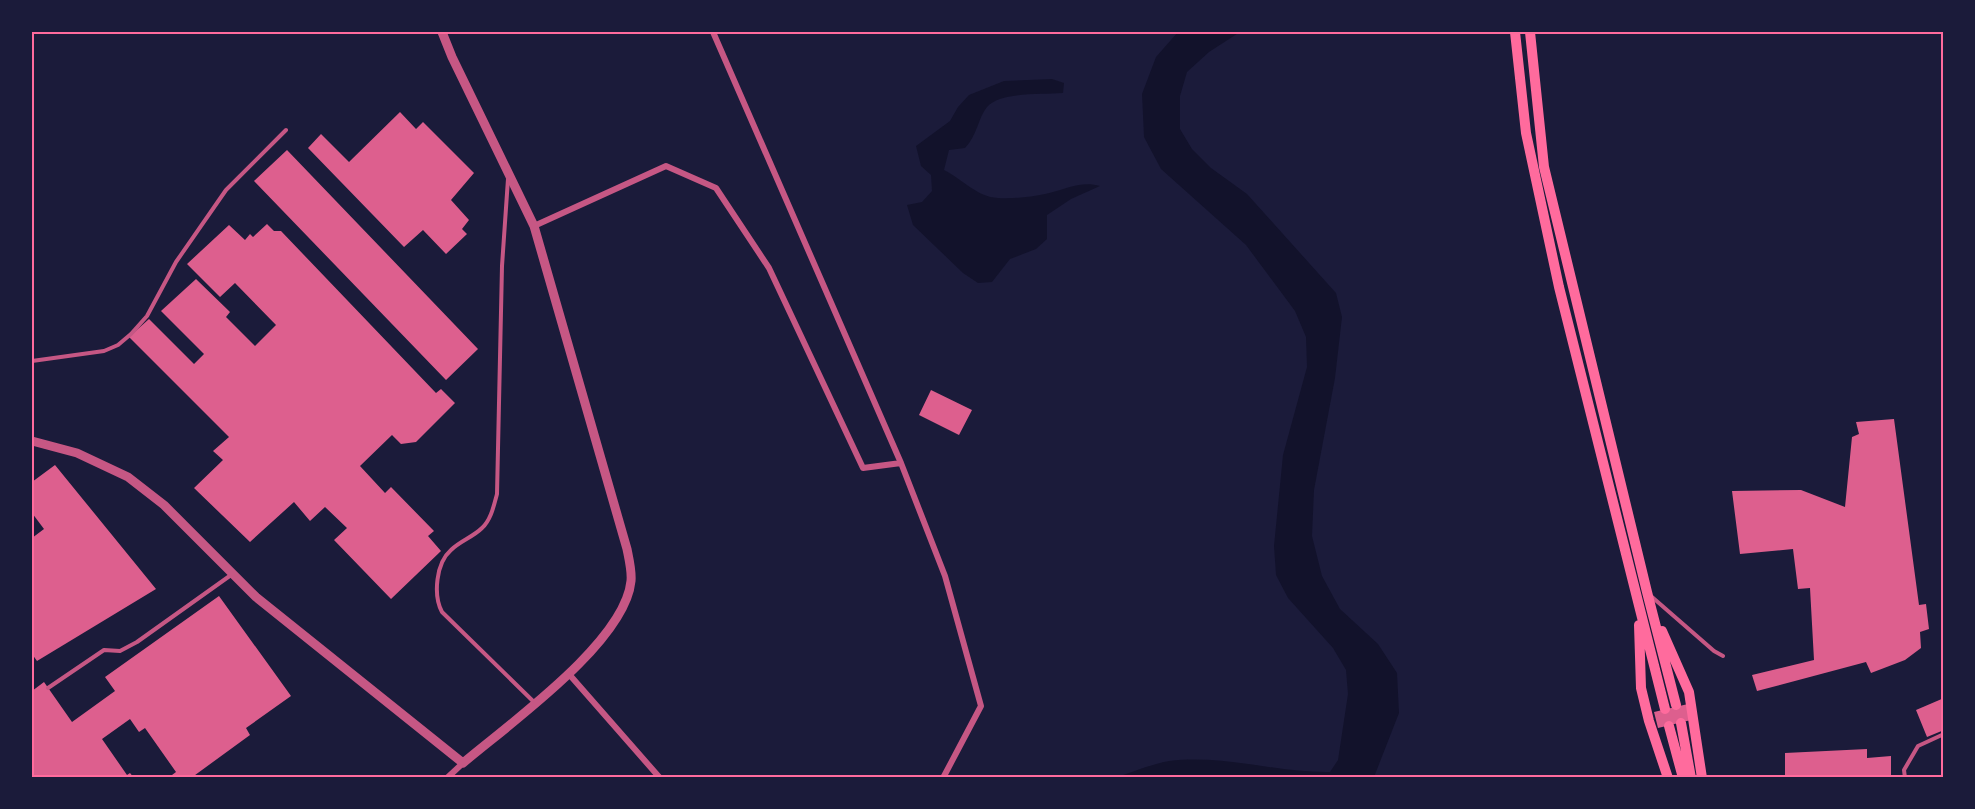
<svg xmlns="http://www.w3.org/2000/svg" width="1975" height="809" viewBox="0 0 1975 809" font-family="Roboto,sans-serif">
	<style>
		.water { fill: #12122b }
		.building { fill: #dd5f8e }
		.lines { fill: none; stroke-linecap: round; stroke-linejoin: round }
		.service { stroke: #c65784; stroke-width: 4 }
		.minor { stroke: #c65784; stroke-width: 6 }
		.tertiary { stroke: #c65784; stroke-width: 9 }
		.primary { stroke: #ff6b9d; stroke-width: 10 }
		.neatline { fill: none; stroke: #ff6b9d; stroke-width: 2 }
	</style>
	<rect width="100%" height="100%" fill="#1b1b3a"/>
	<path class="water" d="M 1178,32 L 1240,32 L 1209,52 L 1187,72 L 1180,96 L 1180,129 L 1192,149 L 1211,168 L 1247,194 L 1336,293 L 1342,317 L 1335,378 L 1314,490 L 1312,536 L 1322,576 L 1340,609 L 1378,644 L 1397,673 L 1399,713 L 1374,777 L 1117,777 C 1133,772 1152,764 1169,761 C 1223,754 1277,773 1330,772 L 1338,760 L 1348,694 L 1346,670 L 1333,648 L 1288,598 L 1276,575 L 1274,546 L 1283,455 L 1307,367 L 1306,337 L 1295,311 L 1246,245 L 1161,169 L 1144,137 L 1142,94 L 1156,57 Z
		M 1052,79 L 1064,83 L 1063,93 C 1042,95 1001,91 987,107 C 978,118 977,136 965,148 L 949,150 L 944,170 C 962,179 977,197 998,198 C 1012,199 1031,197 1045,194 C 1063,190 1082,180 1100,186 L 1071,199 L 1047,215 L 1047,239 L 1036,249 L 1010,259 L 992,282 L 978,283 L 963,273 L 913,225 L 907,205 L 922,202 L 932,191 L 931,175 L 921,166 L 916,146 L 950,121 L 958,107 L 969,95 L 1004,81 Z"/>
	<path class="building" d="M 400,112 L 416,129 L 423,122 L 474,173 L 451,200 L 469,220 L 462,229 L 467,234 L 446,254 L 423,230 L 404,247 L 308,148 L 321,134 L 349,162 Z
		M 287,150 L 478,349 L 446,380 L 254,181 Z
		M 267,224 L 274,231 L 281,231 L 436,393 L 441,389 L 455,403 L 416,442 L 401,444 L 392,435 L 360,466 L 385,493 L 391,487 L 434,531 L 428,536 L 441,551 L 391,599 L 334,540 L 347,528 L 325,507 L 310,521 L 294,502 L 250,542 L 194,488 L 223,460 L 213,451 L 229,437 L 129,337 L 149,319 L 194,364 L 204,354 L 161,311 L 196,279 L 230,312 L 226,317 L 255,346 L 276,325 L 235,283 L 220,297 L 187,264 L 229,225 L 245,240 L 250,234 L 253,237 Z
		M 931,390 L 972,410 L 959,435 L 919,415 Z
		M 1894,419 L 1919,605 L 1926,604 L 1929,629 L 1920,632 L 1921,648 L 1905,660 L 1871,673 L 1866,662 L 1757,691 L 1752,675 L 1814,660 L 1810,588 L 1798,589 L 1793,549 L 1740,554 L 1732,491 L 1801,490 L 1845,507 L 1852,437 L 1859,434 L 1856,422 Z
		M 55,465 L 156,589 L 37,661 L 32,654 L 32,538 L 44,529 L 32,513 L 32,482 Z
		M 219,596 L 291,696 L 246,728 L 250,735 L 191,778 L 168,778 L 176,772 L 145,728 L 139,732 L 130,719 L 102,739 L 127,775 L 130,773 L 134,778 L 32,778 L 32,691 L 44,682 L 72,722 L 115,691 L 105,677 Z
		M 1944,698 L 1944,730 L 1927,737 L 1916,710 Z
		M 1688,704 L 1691,720 L 1658,728 L 1654,712 Z
		M 1867,749 L 1867,758 L 1891,756 L 1891,778 L 1785,778 L 1785,753 Z"/>
	<g class="lines">
		<path class="service" d="M 508,179 L 502,266 L 497,494 C 494,505 491,520 482,528 C 473,537 460,541 451,550 C 436,563 433,595 442,612 L 536,704
			M 32,361 L 104,351 L 118,345 L 131,334 L 147,316 L 176,262 L 226,190 L 286,130
			M 1652,597 L 1714,651 L 1723,656
			M 48,688 L 104,650 L 120,651 L 137,642 L 231,575
			M 1905,778 L 1904,770 L 1918,746 L 1944,734"/>
		<path class="minor" d="M 713,32 L 901,463 L 945,576 L 981,706 L 943,778
			M 534,226 L 666,166 L 716,188 L 769,268 L 863,468 L 901,463
			M 568,673 L 660,778
			M 447,778 L 463,763"/>
		<path class="tertiary" d="M 32,441 L 77,453 L 128,477 L 164,505 L 256,597 L 463,763 C 509,724 625,642 631,581 C 632,571 629,559 627,549 L 534,226 L 452,57 L 442,32"/>
		<path class="primary" d="M 1515,32 L 1526,133 L 1559,287 L 1665,709
			M 1530,32 L 1544,167 L 1647,592 L 1676,705
			M 1639,625 L 1641,688 L 1649,721 L 1668,778
			M 1662,631 L 1689,692 L 1702,778
			M 1681,723 L 1691,778
			M 1669,726 L 1683,778"/>
	</g>
	<rect width="1975" height="809" fill="none" stroke="#1b1b3a" stroke-width="66"/>
	<rect x="33" y="33" width="1909" height="743" class="neatline"/>
</svg>
